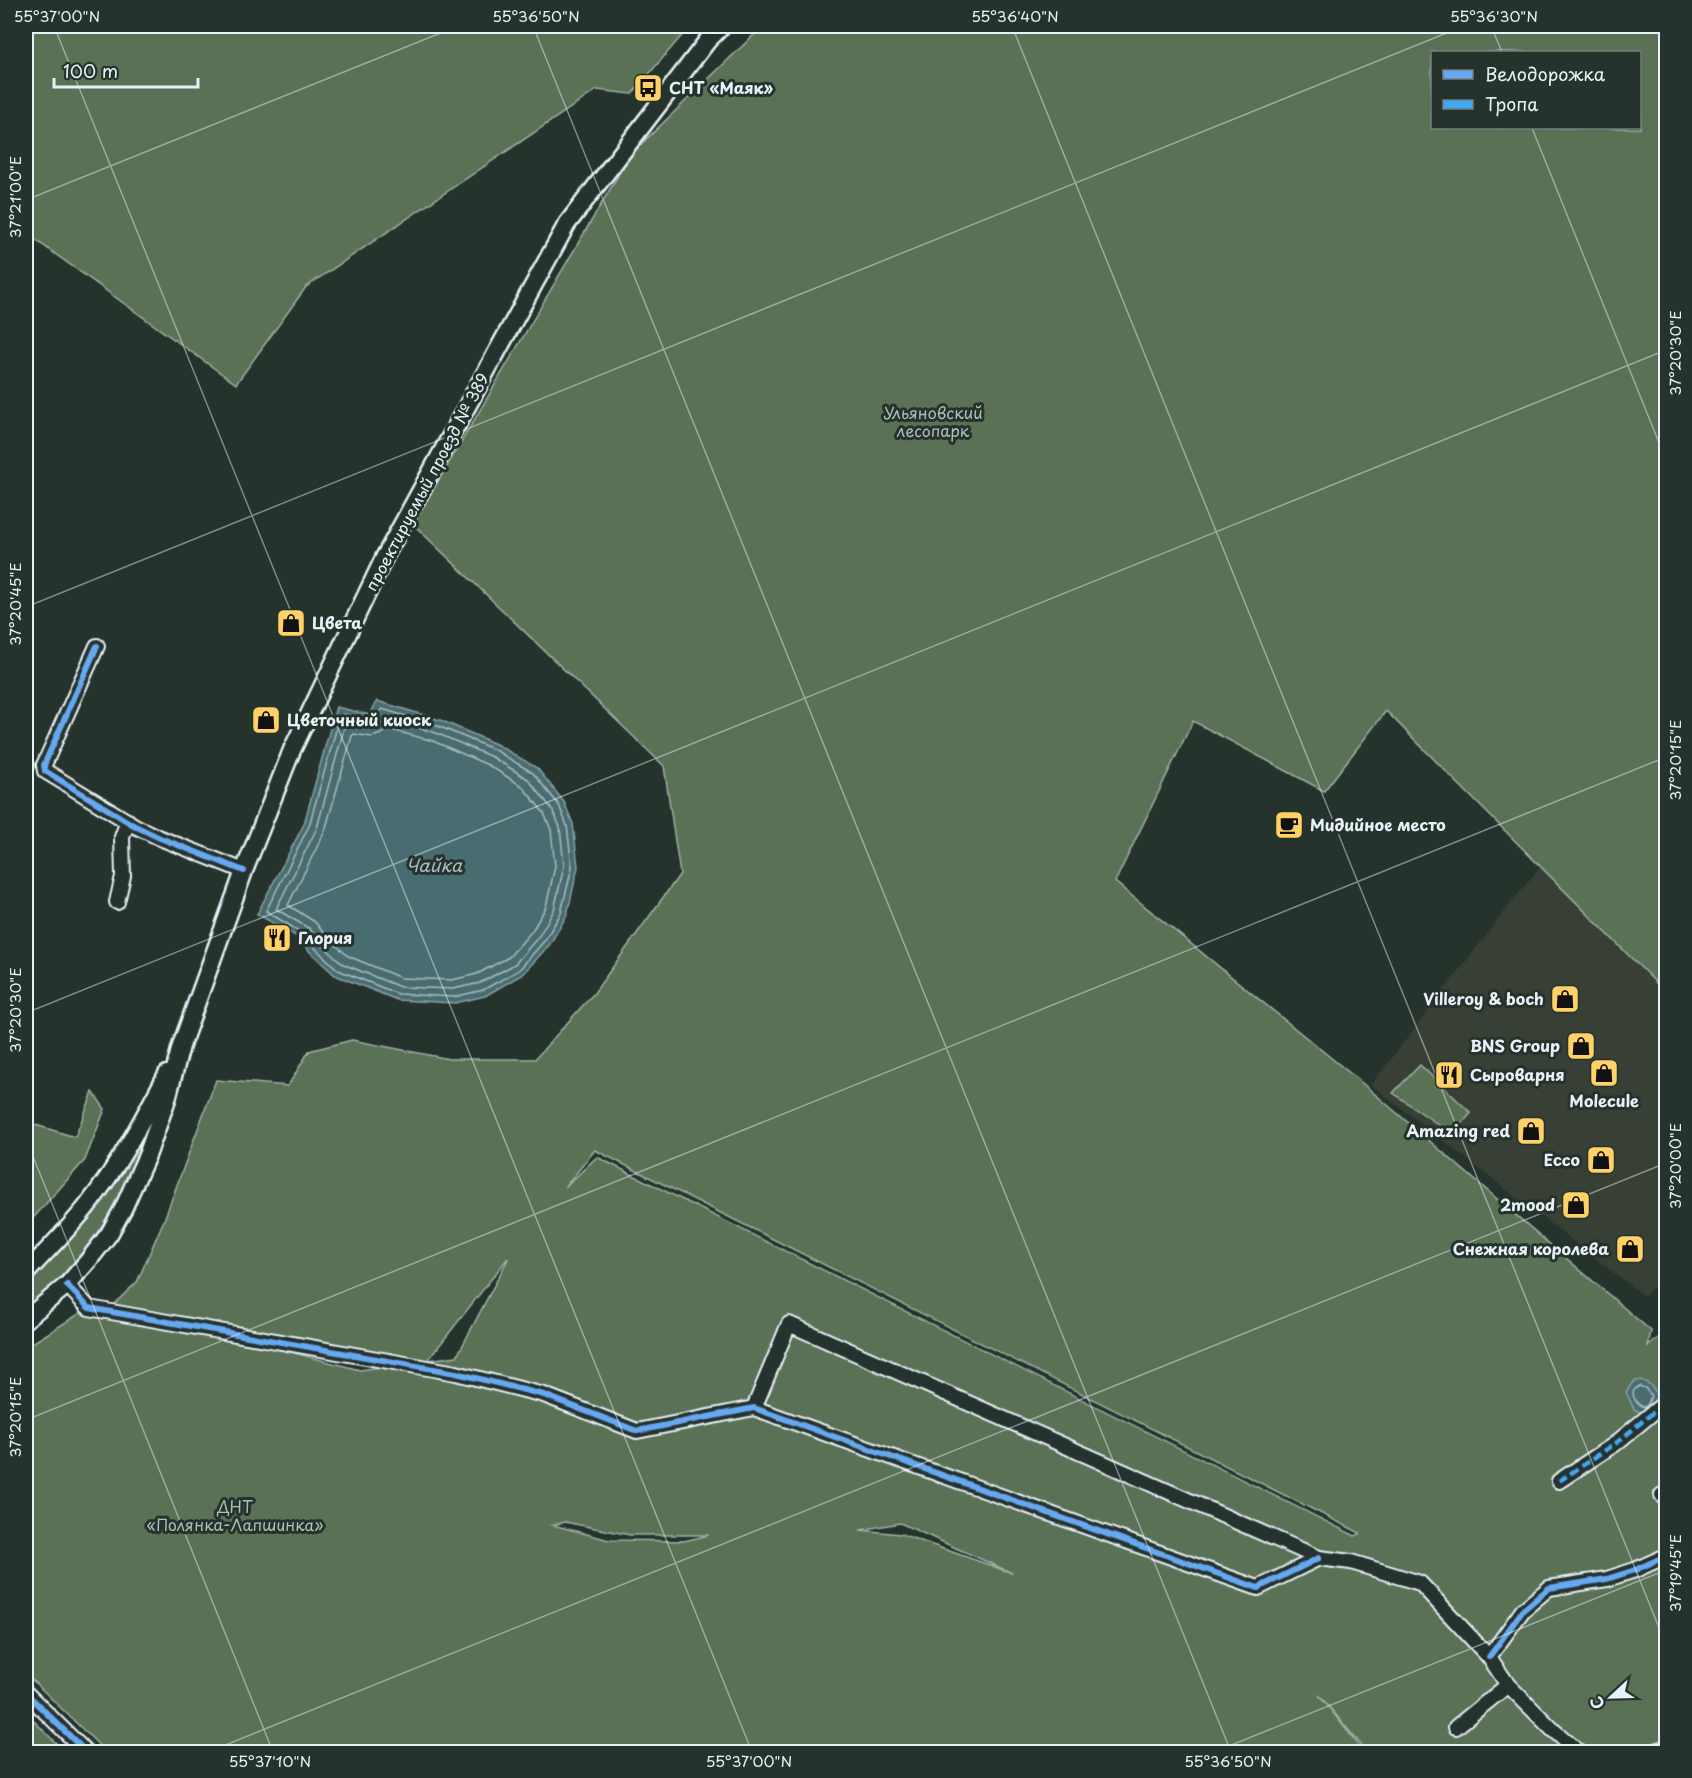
<svg xmlns="http://www.w3.org/2000/svg" width="1692" height="1778" viewBox="0 0 1692 1778" font-family="'Playpen Sans',sans-serif">
	<style>
		.built { fill: #384036 }
		.green { fill: #5a7156; stroke: #a1b1a7; stroke-width: 1.5; fill-rule: evenodd }
		.water { fill: #4a6c70; stroke: #89a1a6; stroke-width: 1.5 }
		.lines { fill: none; stroke-linecap: round; stroke-linejoin: round }
		.shore { stroke: #a9bcc2; stroke-width: 1.5 }
		.minor-casing { stroke: #e8f1f8; stroke-width: 18 }
		.major-casing { stroke: #e8f1f8; stroke-width: 21 }
		.minor { stroke: #26332d; stroke-width: 14 }
		.major { stroke: #26332d; stroke-width: 16 }
		.quiet { stroke: #3fa9f5; stroke-width: 4.5; stroke-dasharray: 9 4.5; stroke-linecap: butt }
		.cycleway-casing { stroke: #26332d; stroke-width: 10 }
		.cycleway { stroke: #66a8f1; stroke-width: 6 }
		.ticks { fill: none; stroke: #e8f1f8; stroke-width: 1.5; stroke-opacity: 0.45 }
		.labels { text-anchor: middle; stroke-width: 6; stroke-linejoin: round; paint-order: stroke }
		.poi-label { font-size: 16px; font-weight: bold; fill: #e8f1f8; stroke: #26332d; text-anchor: start }
		.park-label { font-size: 16px; fill: #afbeb7; stroke: #26332d }
		.street-label { font-size: 16px; fill: #e8f1f8; stroke: #26332d }
		.water-label { font-size: 18px; font-style: italic; fill: #a9bcc2; stroke: #26332d }
		.neatline { fill: none; stroke: #e8f1f8; stroke-width: 2 }
		.ticks-label { font-size: 15px; text-anchor: middle; fill: #e8f1f8 }
	</style>
	<rect width="100%" height="100%" fill="#26332d"/>
	<filter id="ink" filterUnits="userSpaceOnUse"><feTurbulence type="fractalNoise" baseFrequency=".0167" numOctaves="2"/><feDisplacementMap in="SourceGraphic" scale="12" xChannelSelector="R" yChannelSelector="G"/><feConvolveMatrix kernelMatrix="1 2 1 2 8 2 1 2 1" color-interpolation-filters="sRGB"/></filter>
	<g filter="url(#ink)">
		<path class="built" d="M 1666,772 L 1666,1273 L 1644,1296 L 1371,1085 L 1511,903 L 1593,801 Z"/>
		<path class="green" d="M 26,26 L 690,26 L 632,94 L 597,90 L 306,287 L 236,384 L 26,233 Z
			M 763,26 L 1666,26 L 1666,993 L 1386,711 L 1324,791 L 1193,721 L 1115,882 L 1362,1083 L 1651,1331 L 1648,1346 L 1666,1332 L 1666,1738 L 1631,1752 L 1367,1752 L 1319,1695 L 1364,1752 L 106,1752 L 26,1674 L 26,1347 L 98,1302 L 113,1305 L 137,1282 L 164,1220 L 216,1080 L 288,1086 L 309,1051 L 352,1040 L 449,1059 L 535,1059 L 594,993 L 680,874 L 664,766 L 413,524 L 630,155 ZM 1432,52 L 1640,52 L 1640,128 L 1432,128 ZM 595,1150 L 1360,1533 L 1360,1534 L 1355,1536 L 597,1157 L 565,1187 ZM 508,1259 L 457,1356 L 428,1360 L 507,1259 ZM 220,1334 L 415,1362 L 360,1370 ZM 565,1522 L 630,1535 L 709,1535 L 684,1541 L 609,1540 L 553,1525 ZM 900,1523 L 1012,1573 L 901,1534 L 860,1530 Z
			M 1420,1065 L 1471,1113 L 1453,1135 L 1393,1093 Z
			M 93,1092 L 105,1109 L 85,1160 L 26,1226 L 26,1122 L 75,1137 Z
			M 152,1122 C 119,1201 95,1255 26,1308 L 26,1286 C 75,1237 117,1183 152,1122 Z
			M 26,1713 L 65,1752 L 26,1752 Z"/>
		<path class="water" d="M 377,701 L 440,720 L 498,745 L 537,768 L 564,802 L 573,824 L 578,867 L 567,915 L 550,944 L 523,974 L 485,996 L 455,1003 L 397,1000 L 335,975 L 309,951 L 301,939 L 257,914 L 304,824 L 336,707 L 370,715 Z
			M 1640,1380 C 1651,1383 1657,1389 1657,1401 L 1644,1414 L 1634,1409 L 1626,1392 L 1633,1382 Z"/>
		<g class="lines">
			<path class="shore" d="M 382,709 L 438,726 L 495,750 L 533,773 L 559,805 L 567,826 L 572,867 L 561,913 L 545,940 L 519,970 L 483,990 L 454,997 L 398,994 L 338,970 L 314,947 L 305,935 L 266,911 L 309,826 L 340,716 L 343,714 L 370,721 L 375,718 Z
				M 386,718 L 436,733 L 492,757 L 528,779 L 552,809 L 560,827 L 564,866 L 554,910 L 539,936 L 515,964 L 480,983 L 453,989 L 400,987 L 343,964 L 319,942 L 310,929 L 276,909 L 317,828 L 345,725 L 348,723 L 373,728 Z
				M 388,729 L 433,741 L 488,765 L 522,786 L 544,813 L 551,830 L 555,866 L 546,907 L 532,931 L 509,957 L 477,974 L 452,980 L 401,978 L 348,956 L 326,936 L 315,922 L 288,905 L 325,831 L 352,736 L 354,734 L 372,737 L 381,734 Z
				M 1639,1386 L 1645,1388 L 1651,1396 L 1648,1404 L 1644,1407 C 1637,1405 1631,1397 1634,1390 Z"/>
			<g class="minor-casing">
				<path id="minor" d="M 97,646 L 44,765 L 45,771 L 135,826 L 160,838 L 244,871
					M 117,902 L 123,876 L 122,837 L 128,821
					M 67,1285 L 89,1308 L 456,1373 L 544,1395 L 637,1431 L 754,1408 L 1258,1588 L 1319,1558
					M 754,1408 L 789,1324 L 1319,1558 L 1351,1562 L 1420,1583 L 1489,1657 L 1508,1685 L 1553,1730 L 1579,1752
					M 1559,1481 L 1615,1444 L 1661,1406 L 1666,1399
					M 1662,1495 L 1666,1500
					M 1489,1657 L 1523,1610 L 1549,1588 L 1607,1579 L 1635,1570 L 1666,1556
					M 26,1693 L 86,1752
					M 1456,1727 L 1508,1685
					M 1654,1752 L 1666,1748"/>
			</g>
			<g class="major-casing">
				<path id="major" d="M 26,1273 C 46,1251 69,1229 88,1205 C 120,1164 143,1119 167,1074
					M 26,1319 L 67,1285 L 88,1261 L 109,1234 L 123,1209 L 148,1153 L 167,1099 L 181,1046 L 244,871 L 292,750 L 385,556 L 567,224 L 708,40 L 722,26"/>
			</g>
			<use href="#minor" class="minor"/>
			<use href="#major" class="major"/>
			<path class="quiet" d="M 1559,1481 L 1615,1444 L 1661,1406 L 1666,1399
				M 1662,1495 L 1666,1500"/>
			<g class="cycleway-casing">
				<path id="cycleway" d="M 97,646 L 44,765 L 45,771 L 135,826 L 160,838 L 244,871
					M 67,1285 L 89,1308 L 456,1373 L 544,1395 L 637,1431 L 754,1408 L 1258,1588 L 1319,1558
					M 1489,1657 L 1523,1610 L 1549,1588 L 1607,1579 L 1635,1570 L 1666,1556
					M 26,1693 L 86,1752"/>
			</g>
			<use href="#cycleway" class="cycleway"/>
		</g>
	</g>
	<path class="ticks" d="M 54,26 L 752,1752M 533,26 L 1231,1752M 1012,26 L 1666,1645M 1491,26 L 1502,52M 1532,128 L 1666,460M 26,200 L 458,26M 26,607 L 1464,26M 26,1013 L 1666,350M 26,1139 L 273,1752M 26,1420 L 1666,757M 208,1752 L 1666,1163M 1214,1752 L 1666,1570"/>
	<defs>
		<g id="bus-square" transform="scale(1.5)"><rect x="-9" y="-9" width="18" height="18" rx="4" fill="#ffd166" stroke="#26332d"/><path d="M-5-6H5V4H4V6H2V4H-2V6H-4V4H-5ZM-3.5-4V0h7V-4ZM-3.5 1.2v1.5H-2V1.2ZM2 1.2v1.5H3.5V1.2Z" fill="#111"/></g>
		<g id="shop-square" transform="scale(1.5)"><rect x="-9" y="-9" width="18" height="18" rx="4" fill="#ffd166" stroke="#26332d"/><path d="M-5-2.5h2.3a2.7 3.5 0 0 1 5.4 0H5L5.5 6h-11ZM-1.5-2.5h3a1.5 2.3 0 0 0-3 0Z" fill="#111"/></g>
		<g id="cafe-square" transform="scale(1.5)"><rect x="-9" y="-9" width="18" height="18" rx="4" fill="#ffd166" stroke="#26332d"/><path d="M-5.5-4.5H6V0H3Q3 3.5 0 3.5H-2.5Q-5.5 3.5-5.5 0ZM3-3.2v2h1.7v-2ZM-6 4.5H4V6H-6Z" fill="#111"/></g>
		<g id="restaurant-square" transform="scale(1.5)"><rect x="-9" y="-9" width="18" height="18" rx="4" fill="#ffd166" stroke="#26332d"/><path d="M-5-6h1v4h1v-4h1v4h1v-4h1v5L-1.5 .5V6h-2V.5L-5-1ZM5-6V6H3V1.5H1.5Q1.5-4 5-6Z" fill="#111"/></g>
	</defs>
	<g fill-rule="evenodd">
		<use href="#bus-square" x="648" y="88"/>
		<use href="#shop-square" x="291" y="623"/>
		<use href="#shop-square" x="266" y="720"/>
		<use href="#cafe-square" x="1289" y="825"/>
		<use href="#restaurant-square" x="277" y="938"/>
		<use href="#shop-square" x="1565" y="999"/>
		<use href="#shop-square" x="1581" y="1046"/>
		<use href="#shop-square" x="1604" y="1073"/>
		<use href="#restaurant-square" x="1449" y="1075"/>
		<use href="#shop-square" x="1531" y="1131"/>
		<use href="#shop-square" x="1601" y="1160"/>
		<use href="#shop-square" x="1576" y="1205"/>
		<use href="#shop-square" x="1630" y="1249"/>
	</g>
	<g class="labels">
		<g class="poi-label">
			<text x="669" y="94">СНТ «Маяк»</text>
			<text x="312" y="629">Цвета</text>
			<text x="287" y="726">Цветочный киоск</text>
			<text x="1310" y="831">Мидийное место</text>
			<text x="298" y="944">Глория</text>
			<text x="1544" y="1005" text-anchor="end">Villeroy &amp; boch</text>
			<text x="1560" y="1052" text-anchor="end">BNS Group</text>
			<text x="1470" y="1081">Сыроварня</text>
			<text x="1604" y="1107" text-anchor="middle">Molecule</text>
			<text x="1510" y="1137" text-anchor="end">Amazing red</text>
			<text x="1580" y="1166" text-anchor="end">Ecco</text>
			<text x="1555" y="1211" text-anchor="end">2mood</text>
			<text x="1609" y="1255" text-anchor="end">Снежная королева</text>
		</g>
		<g class="park-label">
			<text x="933" y="419">Ульяновский<tspan x="933" dy="18">лесопарк</tspan></text>
			<text x="235" y="1513">ДНТ<tspan x="235" dy="18">«Полянка-Лапшинка»</tspan></text>
		</g>
		<g class="street-label">
			<text transform="translate(427 482) rotate(-62)" y="6">проектируемый проезд № 389</text>
		</g>
		<g class="water-label">
			<text x="434" y="872">Чайка</text>
		</g>
	</g>
	<rect width="1692" height="1778" fill="none" stroke="#26332d" stroke-width="66"/>
	<rect x="1431" y="51" width="210" height="78" fill="#26332d" stroke="#747f7e" stroke-width="1.5"/>
	<rect x="1443" y="70" width="30" height="9" fill="#66a8f1" stroke="#747f7e" stroke-width="1.5"/>
	<text x="1485" y="81" font-size="18" fill="#e8f1f8">Велодорожка</text>
	<rect x="1443" y="100" width="30" height="9" fill="#3fa9f5" stroke="#747f7e" stroke-width="1.5"/>
	<text x="1485" y="111" font-size="18" fill="#e8f1f8">Тропа</text>
	<g transform="translate(1611 1697) rotate(248)" stroke="#26332d" stroke-width="4.5" paint-order="stroke">
	<path d="M0-4.5L10 22L0 15L-10 22Z" fill="#e8f1f8"/>
	<text y="-9" font-size="16" font-weight="bold" text-anchor="middle" fill="#e8f1f8">С</text>
	</g>
	<path d="M54 78v9h144v-9" fill="none" stroke="#e8f1f8" stroke-width="3"/>
	<text x="63" y="78" font-size="18" fill="#e8f1f8" stroke="#26332d" stroke-width="4.5" paint-order="stroke">100 m</text>
	<rect x="33" y="33" width="1626" height="1712" class="neatline"/>
	<g class="ticks-label">
		<text x="57" y="22">55°37'00"N</text>
		<text x="536" y="22">55°36'50"N</text>
		<text x="1015" y="22">55°36'40"N</text>
		<text x="1494" y="22">55°36'30"N</text>
		<text transform="translate(16 197) rotate(-90)" y="5">37°21'00"E</text>
		<text transform="translate(1676 353) rotate(-90)" y="5">37°20'30"E</text>
		<text transform="translate(16 604) rotate(-90)" y="5">37°20'45"E</text>
		<text transform="translate(1676 760) rotate(-90)" y="5">37°20'15"E</text>
		<text transform="translate(16 1010) rotate(-90)" y="5">37°20'30"E</text>
		<text transform="translate(1676 1166) rotate(-90)" y="5">37°20'00"E</text>
		<text transform="translate(16 1417) rotate(-90)" y="5">37°20'15"E</text>
		<text transform="translate(1676 1573) rotate(-90)" y="5">37°19'45"E</text>
		<text x="270" y="1767">55°37'10"N</text>
		<text x="749" y="1767">55°37'00"N</text>
		<text x="1228" y="1767">55°36'50"N</text>
	</g>
</svg>
